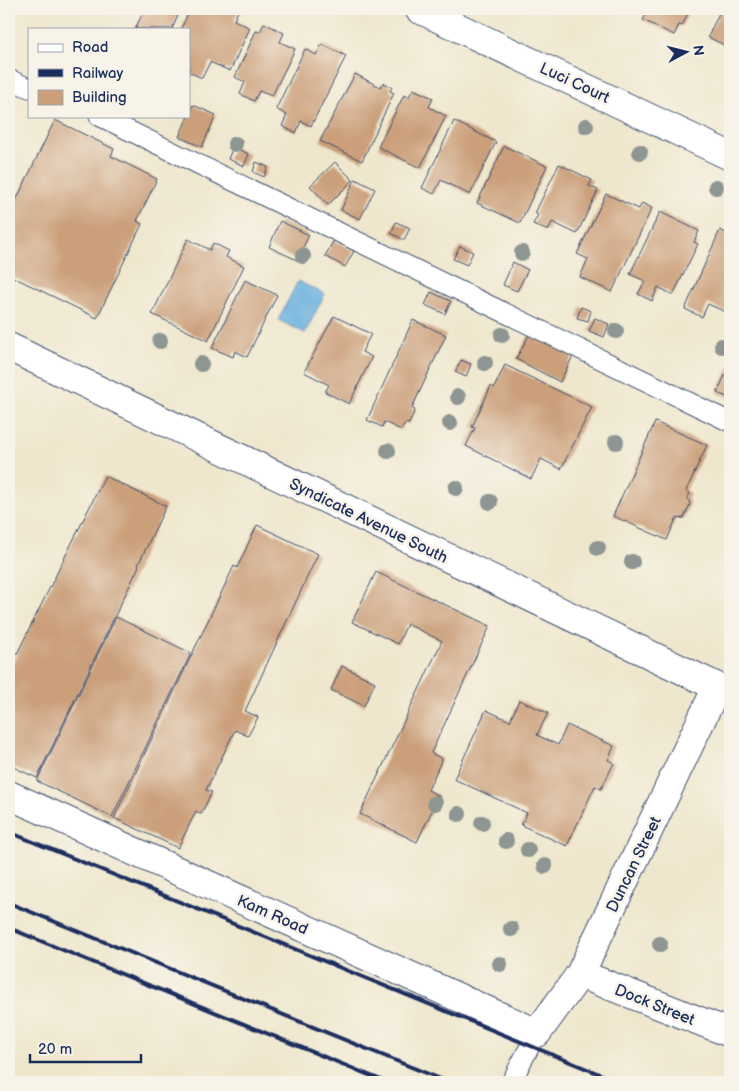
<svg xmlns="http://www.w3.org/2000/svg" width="739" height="1091" viewBox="0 0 739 1091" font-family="'Balsamiq Sans',sans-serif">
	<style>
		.water { fill: #66afde; stroke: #406f9e }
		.building { fill: #cb9f79 }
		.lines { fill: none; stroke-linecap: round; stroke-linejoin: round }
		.service-casing { stroke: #3b4b6f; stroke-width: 21 }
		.minor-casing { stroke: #3b4b6f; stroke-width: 30 }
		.tertiary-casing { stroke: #3b4b6f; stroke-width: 30 }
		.service { stroke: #fff; stroke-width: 19 }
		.minor { stroke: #fff; stroke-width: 28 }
		.tertiary { stroke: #fff; stroke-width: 28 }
		.rail { stroke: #1b2f5e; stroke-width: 4 }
		.tree { fill: #8d9692 }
		.labels { text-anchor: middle; stroke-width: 5; stroke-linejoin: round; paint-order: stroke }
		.street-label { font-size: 16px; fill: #1b2f5e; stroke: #f7f3e8 }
	</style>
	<rect width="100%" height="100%" fill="#f7f3e8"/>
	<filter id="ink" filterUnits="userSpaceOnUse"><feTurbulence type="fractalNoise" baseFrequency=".02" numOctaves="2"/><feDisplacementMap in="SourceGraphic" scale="10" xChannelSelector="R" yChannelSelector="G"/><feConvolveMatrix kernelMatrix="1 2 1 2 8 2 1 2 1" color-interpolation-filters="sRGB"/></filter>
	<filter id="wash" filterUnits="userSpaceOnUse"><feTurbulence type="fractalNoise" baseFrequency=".0096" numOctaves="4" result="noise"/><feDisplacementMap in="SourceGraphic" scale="20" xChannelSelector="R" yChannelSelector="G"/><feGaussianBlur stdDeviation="1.12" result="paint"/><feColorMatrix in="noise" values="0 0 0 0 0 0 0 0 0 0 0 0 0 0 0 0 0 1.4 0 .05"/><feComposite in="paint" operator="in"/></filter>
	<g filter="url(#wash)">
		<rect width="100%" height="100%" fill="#efe7cd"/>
		<path class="water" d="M 298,281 L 325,294 L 305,333 L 278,320 Z"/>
		<g id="blocks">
			<path class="building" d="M 145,9 L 181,9 L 172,29 L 135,29 Z
				M 190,9 L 239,9 L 234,20 L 250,28 L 230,71 L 210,62 L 202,78 L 189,72 L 189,29 L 181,29 Z
				M 645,9 L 690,9 L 682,26 L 679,25 L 674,35 L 643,20 L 648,10 Z
				M 721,9 L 730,9 L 730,48 L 708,37 Z
				M 264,23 L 284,33 L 280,42 L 295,49 L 272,96 L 259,91 L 254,101 L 240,94 L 245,82 L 235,77 L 256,31 L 260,32 Z
				M 322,44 L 346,56 L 311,126 L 301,121 L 296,133 L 282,126 L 287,115 L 276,109 L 305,49 L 316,55 Z
				M 355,74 L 380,87 L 383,83 L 392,87 L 390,91 L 394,93 L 362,161 L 320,141 Z
				M 413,89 L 433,98 L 429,107 L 446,116 L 420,168 L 378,147 L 404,95 L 409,97 Z
				M 193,105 L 216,115 L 202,147 L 179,137 Z
				M 55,120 L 114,149 L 111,156 L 157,179 L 137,221 L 142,224 L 97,318 L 9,275 L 9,215 Z
				M 454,121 L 496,142 L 470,195 L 441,180 L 434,194 L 422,188 Z
				M 504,146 L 547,166 L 520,223 L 477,203 Z
				M 233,147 L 249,154 L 244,166 L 228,159 Z
				M 256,162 L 268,167 L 264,177 L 253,172 Z
				M 335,162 L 353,180 L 328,205 L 310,186 Z
				M 559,164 L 592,180 L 589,186 L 598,190 L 577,234 L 552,222 L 548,231 L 533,224 L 538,215 L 535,213 Z
				M 355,179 L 375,189 L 360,219 L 341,210 Z
				M 606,194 L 639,209 L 642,203 L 652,208 L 612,292 L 580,277 L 588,259 L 577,254 Z
				M 660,212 L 699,231 L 694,242 L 698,244 L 673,295 L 658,287 L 652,301 L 638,294 L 645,281 L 630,274 Z
				M 280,221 L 309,235 L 297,260 L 269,247 Z
				M 396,222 L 410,228 L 404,240 L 391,233 Z
				M 720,230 L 730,235 L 730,314 L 708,304 L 702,317 L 685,309 Z
				M 188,239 L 210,250 L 213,243 L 229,251 L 226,257 L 244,266 L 208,341 L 152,314 Z
				M 334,240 L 354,251 L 345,267 L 325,256 Z
				M 460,246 L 473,252 L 467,265 L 453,259 Z
				M 513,262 L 528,270 L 517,291 L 503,285 Z
				M 245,280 L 277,295 L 247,357 L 235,351 L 233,357 L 212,348 Z
				M 431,292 L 451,301 L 445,314 L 425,305 Z
				M 581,307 L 591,311 L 588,321 L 577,318 Z
				M 334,316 L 371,334 L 362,352 L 372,357 L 349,404 L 325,392 L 329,385 L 304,372 Z
				M 595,318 L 609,324 L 604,337 L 589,331 Z
				M 413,320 L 446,335 L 412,408 L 415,410 L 409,424 L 405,423 L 401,430 L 384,422 L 382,427 L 367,420 Z
				M 530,333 L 573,356 L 560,382 L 516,359 Z
				M 461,360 L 471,364 L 466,377 L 455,372 Z
				M 730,364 L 730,398 L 717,393 Z
				M 505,365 L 592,407 L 561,469 L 541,459 L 531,479 L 466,446 L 475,428 L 472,427 L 491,386 L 494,388 Z
				M 655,422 L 707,445 L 686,491 L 690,493 L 688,498 L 690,504 L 684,518 L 676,519 L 667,540 L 613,516 Z
				M 105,476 L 166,506 L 138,565 L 139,566 L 37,778 L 9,765 L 9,670 Z
				M 257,525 L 318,554 L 245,711 L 258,717 L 248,736 L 235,730 L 206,790 L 212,792 L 201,814 L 196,811 L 178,848 L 114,818 L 234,566 L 237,568 Z
				M 376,572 L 490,626 L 431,753 L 442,759 L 428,790 L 439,796 L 417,842 L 360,814 L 442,641 L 407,624 L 398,644 L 352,622 Z
				M 116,617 L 191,653 L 112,817 L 37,781 Z
				M 342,666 L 375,682 L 364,706 L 331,690 Z
				M 519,700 L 548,713 L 537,735 L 558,745 L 567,725 L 614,746 L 608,760 L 614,763 L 601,789 L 595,786 L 567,846 L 521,825 L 527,813 L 454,779 L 486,710 L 510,721 Z"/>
		</g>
	</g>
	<g filter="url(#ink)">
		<use href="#blocks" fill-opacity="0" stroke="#3b4b6f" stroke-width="1"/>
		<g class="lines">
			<g class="service-casing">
				<path id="service" d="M 9,79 L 29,88
					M 99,116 L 730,422
					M 511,1082 L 537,1033"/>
			</g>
			<g class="minor-casing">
				<path id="minor" d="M 419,9 L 730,156
					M 9,795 L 537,1033 L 580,974 L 717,687
					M 580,974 L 730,1033"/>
			</g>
			<g class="tertiary-casing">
				<path id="tertiary" d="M 9,347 L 730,693"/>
			</g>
			<use href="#service" class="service"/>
			<use href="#minor" class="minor"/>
			<use href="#tertiary" class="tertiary"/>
			<path class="rail" d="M 9,832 L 619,1082
				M 9,903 L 448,1082
				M 9,928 L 386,1082"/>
		</g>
		<g class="tree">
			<circle cx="586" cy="126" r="8"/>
			<circle cx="235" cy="144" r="8"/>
			<circle cx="640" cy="152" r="8"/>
			<circle cx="716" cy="187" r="8"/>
			<circle cx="522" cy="253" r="8"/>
			<circle cx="303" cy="256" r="8"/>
			<circle cx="616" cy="331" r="8"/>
			<circle cx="502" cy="335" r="8"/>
			<circle cx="160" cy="341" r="8"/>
			<circle cx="722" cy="346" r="8"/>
			<circle cx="485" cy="363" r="8"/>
			<circle cx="201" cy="364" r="8"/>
			<circle cx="458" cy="397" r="8"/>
			<circle cx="450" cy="423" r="8"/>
			<circle cx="616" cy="442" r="8"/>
			<circle cx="388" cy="451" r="8"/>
			<circle cx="456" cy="488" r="8"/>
			<circle cx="490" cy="502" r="8"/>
			<circle cx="598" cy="548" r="8"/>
			<circle cx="632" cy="562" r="8"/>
			<circle cx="435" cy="803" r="8"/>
			<circle cx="459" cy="814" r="8"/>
			<circle cx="482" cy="823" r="8"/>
			<circle cx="506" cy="841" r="8"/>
			<circle cx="528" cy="850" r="8"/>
			<circle cx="545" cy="866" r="8"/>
			<circle cx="511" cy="929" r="8"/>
			<circle cx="660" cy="944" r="8"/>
			<circle cx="500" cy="964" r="8"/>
		</g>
	</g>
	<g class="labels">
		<g class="street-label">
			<text transform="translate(575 82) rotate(25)" y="6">Luci Court</text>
			<text transform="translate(369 520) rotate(26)" y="6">Syndicate Avenue South</text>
			<text transform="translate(633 864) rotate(-64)" y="6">Duncan Street</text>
			<text transform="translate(273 914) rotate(24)" y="6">Kam Road</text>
			<text transform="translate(655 1004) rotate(22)" y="6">Dock Street</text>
		</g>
	</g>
	<rect width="739" height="1091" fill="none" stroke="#f7f3e8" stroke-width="30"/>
	<rect x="28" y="28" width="162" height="90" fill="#f7f3e8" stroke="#9fa5b1"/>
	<rect x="38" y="44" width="25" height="8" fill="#ffffff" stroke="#9fa5b1"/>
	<text x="72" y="52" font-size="15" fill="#1b2f5e">Road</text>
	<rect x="38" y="69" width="25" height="8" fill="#1b2f5e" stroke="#9fa5b1"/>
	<text x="72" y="78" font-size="15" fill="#1b2f5e">Railway</text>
	<rect x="38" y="90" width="25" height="15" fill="#cb9f79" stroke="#9fa5b1"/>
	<text x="72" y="102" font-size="15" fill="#1b2f5e">Building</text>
	<g transform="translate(686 52) rotate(83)" stroke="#f7f3e8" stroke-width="4" paint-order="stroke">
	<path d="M0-4L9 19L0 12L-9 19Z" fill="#1b2f5e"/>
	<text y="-8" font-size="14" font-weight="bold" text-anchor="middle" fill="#1b2f5e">N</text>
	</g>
	<path d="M30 1054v8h111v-8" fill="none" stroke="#1b2f5e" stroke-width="2.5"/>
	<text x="38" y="1054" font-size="15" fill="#1b2f5e" stroke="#f7f3e8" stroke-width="4" paint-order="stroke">20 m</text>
</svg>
